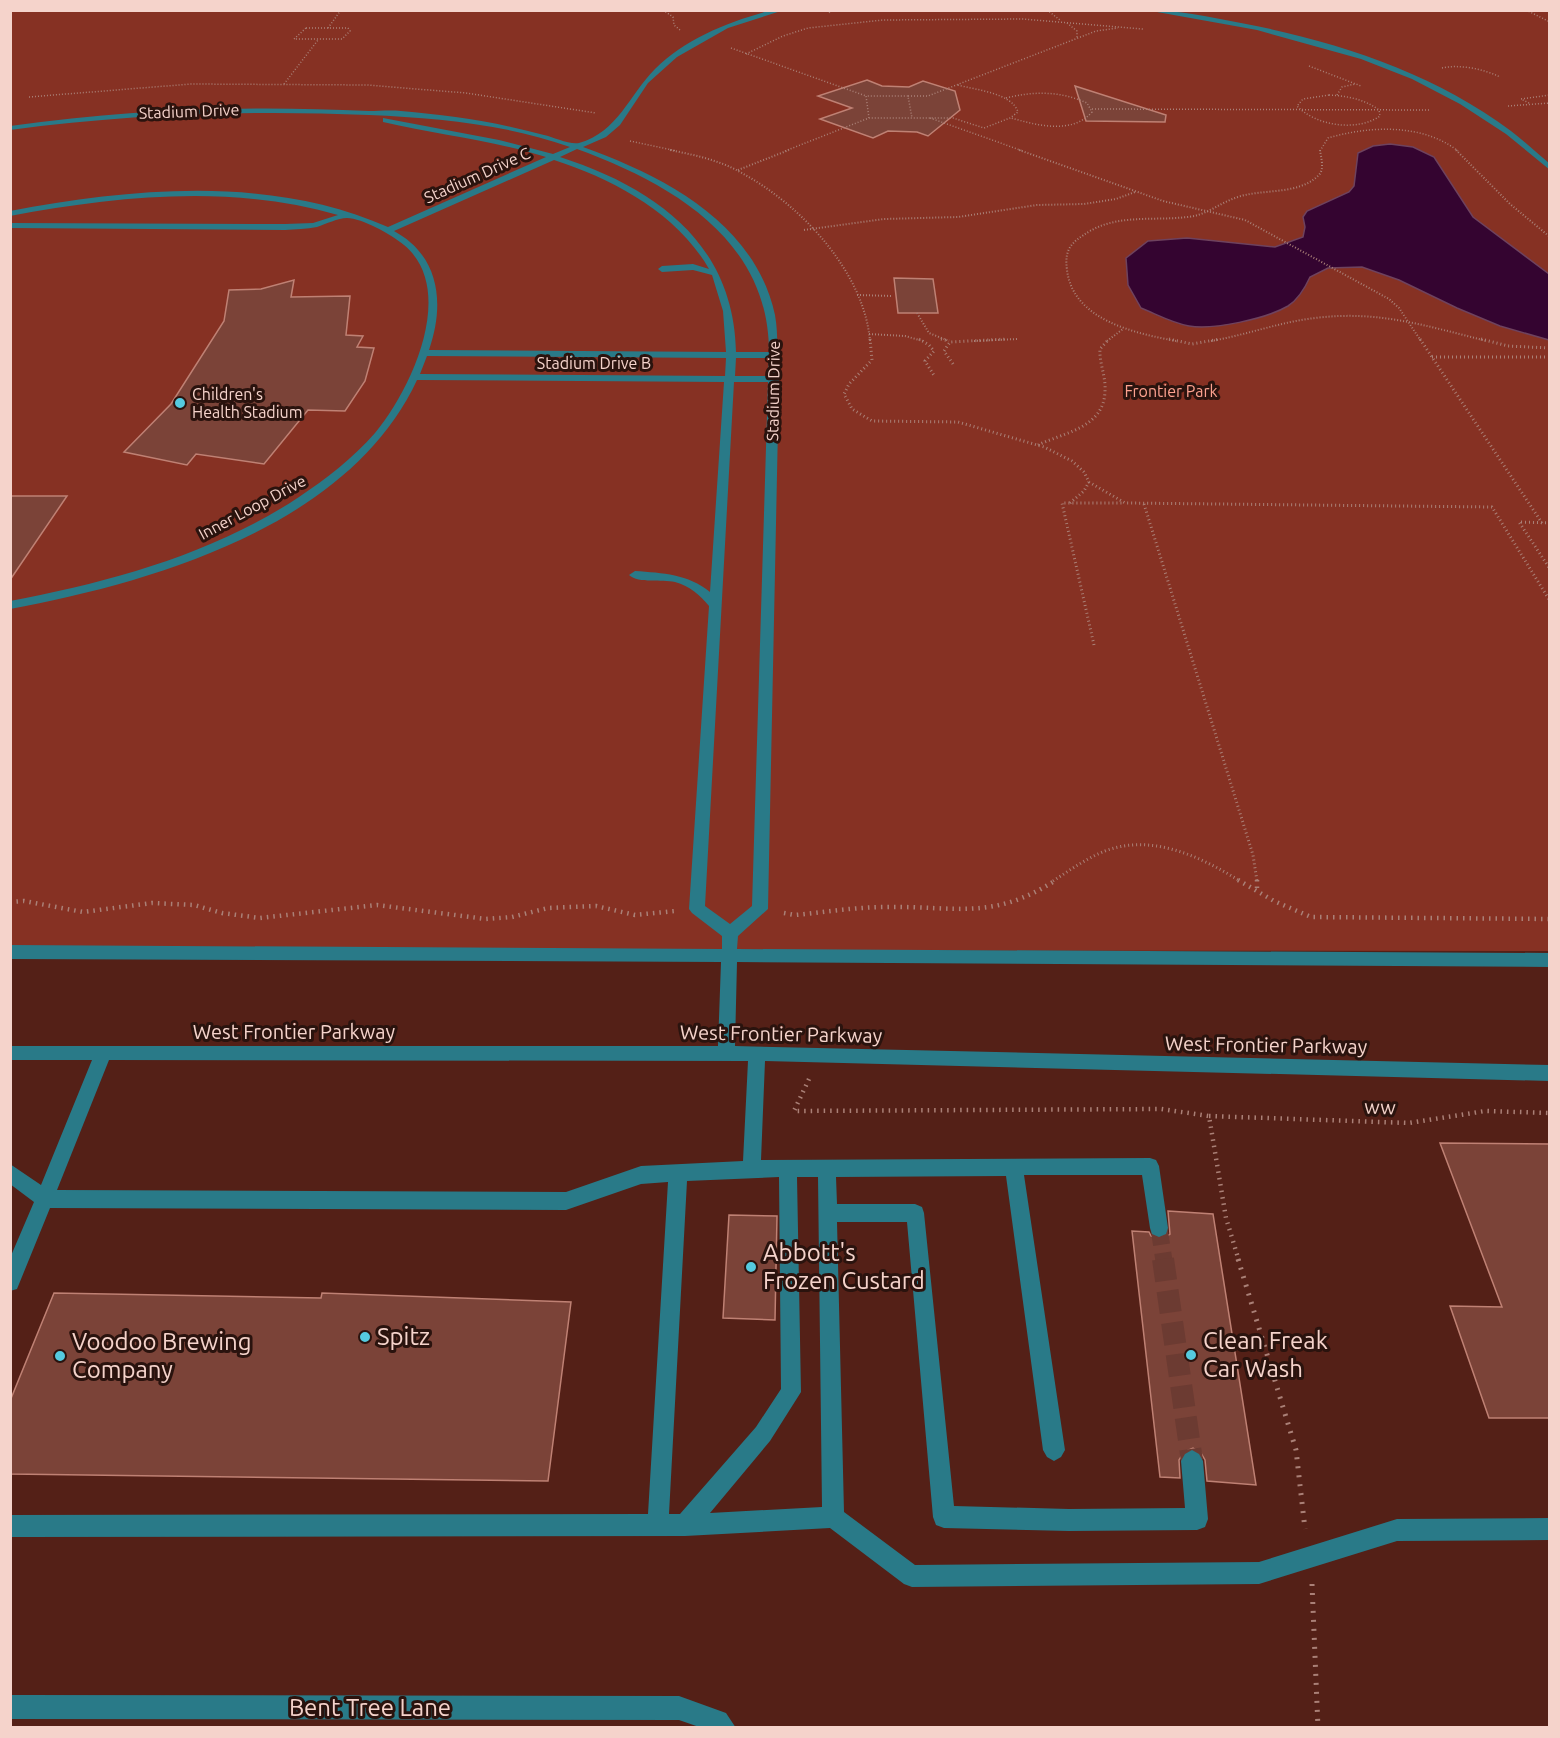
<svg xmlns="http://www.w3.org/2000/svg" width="1560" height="1738" viewBox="0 0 1560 1738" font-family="Ubuntu,sans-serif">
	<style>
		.green { fill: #863123 }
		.water { fill: #340430; stroke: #6e425e; stroke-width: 1.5 }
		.building { fill: #7b4338; stroke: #bf8174; stroke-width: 1.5 }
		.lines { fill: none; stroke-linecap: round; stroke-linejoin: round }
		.minor-tunnel-far1 { stroke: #6c3b32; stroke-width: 17; stroke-dasharray: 17 8; stroke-linecap: butt }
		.minor-tunnel { stroke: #6c3b32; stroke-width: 22; stroke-dasharray: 22 10; stroke-linecap: butt }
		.path-far4 { stroke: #aa8077; stroke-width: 1.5; stroke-dasharray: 1 2; stroke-linecap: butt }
		.path-far3 { stroke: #aa8077; stroke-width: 2; stroke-dasharray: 1 2; stroke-linecap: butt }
		.path-far2 { stroke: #aa8077; stroke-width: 3; stroke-dasharray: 1 3; stroke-linecap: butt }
		.path-far1 { stroke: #aa8077; stroke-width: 4.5; stroke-dasharray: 1.5 5; stroke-linecap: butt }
		.path { stroke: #aa8077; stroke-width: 5; stroke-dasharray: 2 7; stroke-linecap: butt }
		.minor { fill: #297a88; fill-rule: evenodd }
		.poi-dot { fill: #55cadf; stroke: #2a130e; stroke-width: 2 }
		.labels { text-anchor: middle; stroke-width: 6; stroke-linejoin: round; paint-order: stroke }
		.far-street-label { font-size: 16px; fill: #f5d3cb; stroke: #2a130e }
		.far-park-label { font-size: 16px; fill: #fea290; stroke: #2a130e }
		.far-poi-label { font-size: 16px; fill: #f5d3cb; stroke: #2a130e; text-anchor: start }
		.street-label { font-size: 20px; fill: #f5d3cb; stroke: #2a130e }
		.near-poi-label { font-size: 24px; fill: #f5d3cb; stroke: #2a130e; text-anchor: start }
		.near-street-label { font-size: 24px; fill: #f5d3cb; stroke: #2a130e }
	</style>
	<rect width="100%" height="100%" fill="#542017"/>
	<path class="green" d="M 11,11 L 1549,11 L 1549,951 L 11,950 Z"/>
	<path class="water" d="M 1390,144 L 1413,147 L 1434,157 L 1473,217 L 1549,274 L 1549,340 L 1500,326 L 1457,308 L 1399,280 L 1362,267 L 1328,268 L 1310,277 C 1305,288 1299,299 1288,306 C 1266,319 1213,330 1189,326 C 1172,323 1156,314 1141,308 L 1128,285 L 1126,258 L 1148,241 L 1187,238 L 1275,247 L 1303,237 L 1305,227 L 1303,217 L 1307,211 L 1349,192 L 1354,186 L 1358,153 L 1373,146 Z"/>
	<path class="building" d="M 867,80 L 882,86 L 909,87 L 923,81 L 955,91 L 960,110 L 928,136 L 917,132 L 888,131 L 873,138 L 820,119 L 852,108 L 818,96 Z
		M 1075,86 L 1166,115 L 1165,122 L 1086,121 Z
		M 894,278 L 933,279 L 938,313 L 898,313 Z
		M 294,280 L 291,297 L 350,296 L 346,335 L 363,336 L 357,347 L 374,348 L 365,381 L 345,411 L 308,410 L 264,464 L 196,454 L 187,465 L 124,452 L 171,404 L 224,321 L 229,290 L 261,289 Z
		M 10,496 L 67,496 L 10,580 Z
		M 1440,1143 L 1550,1144 L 1550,1418 L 1489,1418 L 1450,1306 L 1502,1307 Z
		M 1168,1211 L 1213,1214 L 1256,1485 L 1207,1481 L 1205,1460 L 1201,1453 L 1193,1448 L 1184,1452 L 1179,1460 L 1180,1478 L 1160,1477 L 1132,1231 L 1149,1232 L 1151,1236 L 1158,1239 L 1167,1236 L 1170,1234 Z
		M 729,1215 L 777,1216 L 775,1320 L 723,1318 Z
		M 54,1293 L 321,1298 L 322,1293 L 571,1302 L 548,1481 L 10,1474 L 10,1401 Z"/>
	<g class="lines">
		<path class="minor-tunnel-far1" d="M 1159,1228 L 1164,1261"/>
		<path class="minor-tunnel" d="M 1163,1259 L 1192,1461"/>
		<path class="path-far4" d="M 663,10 L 673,17 L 674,25 L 680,30
			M 827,10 L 831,14
			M 1047,10 L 1060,20
			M 1526,10 L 1550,22
			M 1067,23 L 1077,31 L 1077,38
			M 306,28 L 348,28 L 350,31 L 342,39 L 294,39 Z
			M 328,28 L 341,10
			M 731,48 L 866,96
			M 746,54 L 783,36 L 808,28 L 883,20 L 1023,19 L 1143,29
			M 1309,66 L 1361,86
			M 1442,68 C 1459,64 1484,69 1500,77
			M 284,84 L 318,40
			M 1329,95 C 1347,96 1364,99 1379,110 L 1380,116 C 1357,132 1316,126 1297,106 L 1303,99 Z
			M 1337,95 L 1342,87 L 1355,84
			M 908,96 L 928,96 L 1096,31 L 1118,28
			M 29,97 L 191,84 L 367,85 L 466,93 L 596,113
			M 1006,98 C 1035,91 1060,91 1087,103 L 1092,112 C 1072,135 1036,125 1011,118
			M 1529,103 L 1521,99 L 1550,95
			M 1508,106 L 1550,103
			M 1092,109 L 1430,110
			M 869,118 L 866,96 L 908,96 L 912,118
			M 930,118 L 1023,151
			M 630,141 L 677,151
			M 785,151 L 869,118 L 953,118 L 984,128 L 1010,118 L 1018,112 C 1012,93 976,90 958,85
			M 1320,151 L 1328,138 C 1369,126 1422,123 1458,151"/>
		<path class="path-far3" d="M 670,150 C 694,155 719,160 740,172 C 800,204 864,271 870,341
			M 1019,150 L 1163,201 L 1245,220 L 1389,299 L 1399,308 L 1421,341
			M 1456,150 L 1510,204 L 1550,237
			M 738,170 L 789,150
			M 804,230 L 884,219 L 958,217 L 1037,205 L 1084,204 L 1116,199 L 1135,192
			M 857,295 L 892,296
			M 917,313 L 929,333 L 949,341
			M 869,334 L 905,336 L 923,341
			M 974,341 L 1017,339
			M 1107,341 L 1123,329
			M 1176,341 C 1134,333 1073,320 1067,270 C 1064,248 1072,242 1090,231 C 1121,213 1161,222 1194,216 C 1208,213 1221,203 1235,198 C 1261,188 1296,196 1318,176 C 1325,170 1321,158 1320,150
			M 1211,341 C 1246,335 1280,322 1315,318 C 1379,310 1426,326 1487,341"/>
		<path class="path-far2" d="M 870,339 L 872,360 L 849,384 L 844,394 L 852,409 L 872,421 L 958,422 L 1044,447 L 1072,461 L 1084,472 L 1089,482 L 1125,503 L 1492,507 L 1550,601
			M 919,339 L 929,345 L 934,351 L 925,361 L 935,377
			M 941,339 L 949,341
			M 1169,339 L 1192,344 L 1220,339
			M 1420,339 L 1542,523
			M 1481,339 L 1508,346 L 1550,348
			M 1432,357 L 1550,357
			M 953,364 L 944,351 L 950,342 L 1007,339
			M 1038,445 C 1065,432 1104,428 1105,391 C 1106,376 1099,363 1100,349 L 1109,339
			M 1070,503 L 1084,491 L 1089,482
			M 1144,504 L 1253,855 L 1257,881
			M 1550,523 L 1519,522 L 1550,569
			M 1094,645 L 1062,503 L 1124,503
			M 1053,881 C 1070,870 1087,858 1105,851 C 1152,833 1201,857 1240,881"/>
		<path class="path-far1" d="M 1238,880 L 1274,901 L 1311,917 L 1550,919
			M 1257,880 L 1257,891
			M 10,902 L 24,901 L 83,912 L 152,903 L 194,905 L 222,913 L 260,918 L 377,905 L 486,919 L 512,917 L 548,908 L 596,906 L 635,915 L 675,911
			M 784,913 L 795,915 C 826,912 856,907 887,907 C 957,906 992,921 1056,880
			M 809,1079 L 794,1111 L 1161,1109 L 1209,1116 L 1226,1218 L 1239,1261
			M 1209,1116 L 1409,1123 L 1485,1111 L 1550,1113"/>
		<path class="path" d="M 1238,1259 L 1296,1450 L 1305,1529
			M 1312,1584 L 1318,1728"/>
		<path class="minor" d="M 772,10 L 784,10 L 728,28 L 677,57 L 648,83 L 620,125 L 606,137 L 583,147 C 664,176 755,223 775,315 C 779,337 776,358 779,379 L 768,909 L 738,936 L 737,949 L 1550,953 L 1550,967 L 737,962 L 735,1046 L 1550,1065 L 1550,1081 L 765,1061 L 761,1160 L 1150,1158 L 1156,1160 L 1159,1166 L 1168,1228 L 1166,1234 L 1159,1237 L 1152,1234 L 1150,1228 L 1142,1175 L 1024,1175 L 1065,1450 L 1061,1457 L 1054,1461 L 1047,1457 L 1043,1450 L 1006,1176 L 836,1177 L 837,1204 L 915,1204 L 922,1207 L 924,1213 L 954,1506 L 1069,1509 L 1185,1508 L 1181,1461 L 1185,1454 L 1192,1450 L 1199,1454 L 1203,1461 L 1208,1519 L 1205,1527 L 1197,1530 L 1069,1531 L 944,1528 L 936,1525 L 933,1517 L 907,1222 L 837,1222 L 844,1512 L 915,1565 L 1259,1562 L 1397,1519 L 1550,1518 L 1550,1540 L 1397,1541 L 1259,1584 L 912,1587 L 904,1584 L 830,1528 L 685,1536 L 10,1537 L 10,1515 L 648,1514 L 668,1182 L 641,1184 L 566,1210 L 50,1208 L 17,1289 L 10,1291 L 10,1258 L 34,1202 L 10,1184 L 10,1164 L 41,1185 L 92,1060 L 10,1060 L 10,1046 L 718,1046 L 721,962 L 10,959 L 10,945 L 722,949 L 722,936 L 692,913 L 689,909 L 709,606 C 700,595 690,586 675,582 C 662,579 639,584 629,575 L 635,571 C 663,573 688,574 710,592 L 724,382 L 417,380 C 350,525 155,582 10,609 L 10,601 C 110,582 213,554 299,497 C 326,479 353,458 375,433 C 411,390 458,290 404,245 C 392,235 362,218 347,218 C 338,218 326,224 317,227 C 307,229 295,229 285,230 L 10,228 L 10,223 L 285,224 L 313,223 L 338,215 C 231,184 118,196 10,216 L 10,211 C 133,188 271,175 388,227 L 546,157 C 493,140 438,135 383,122 L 383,118 L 499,140 L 553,154 L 570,147 C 505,124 437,118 369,115 C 248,110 130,114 10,130 L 10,126 C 130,109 248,105 369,111 C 379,111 390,110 401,111 C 449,115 497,122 544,135 C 553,137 570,145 579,143 C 618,132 629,95 655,69 C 686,38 730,21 772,10 ZM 577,149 C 670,183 769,239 769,352 L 736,352 C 734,244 656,188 560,157 ZM 554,160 C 613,179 677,213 709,269 L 693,264 L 662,266 L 658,269 L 662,272 L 693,270 L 712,275 L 723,311 L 726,352 L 429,350 C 445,304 440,256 394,231 ZM 427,356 L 726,358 L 725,376 L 420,374 ZM 736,358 L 769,358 L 768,376 L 735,376 ZM 734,382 L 768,382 L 752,906 L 730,924 L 705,906 ZM 109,1060 L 748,1061 L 743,1161 L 641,1166 L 566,1192 L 57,1190 ZM 779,1177 L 781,1389 L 756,1427 L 680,1514 L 669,1514 L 687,1181 ZM 797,1177 L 818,1177 L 822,1507 L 710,1513 L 770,1441 L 801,1392 Z
			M 1146,10 C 1178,10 1210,17 1241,23 C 1336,41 1434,73 1511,131 C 1524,141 1537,153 1550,164 L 1550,170 L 1506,134 L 1460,104 L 1412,79 L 1361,59 L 1257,30 Z
			M 10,1695 L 679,1696 L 726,1713 L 736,1728 L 702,1728 L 679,1720 L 10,1719 Z"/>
	</g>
	<g class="poi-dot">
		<circle cx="180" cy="403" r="6"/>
		<circle cx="751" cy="1267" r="6"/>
		<circle cx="365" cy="1337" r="6"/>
		<circle cx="1191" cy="1355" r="6"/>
		<circle cx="60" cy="1356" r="6"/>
	</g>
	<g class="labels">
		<g class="far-street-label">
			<text transform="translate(189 111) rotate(-2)" y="6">Stadium Drive</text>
			<text transform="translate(477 175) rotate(-24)" y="6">Stadium Drive C</text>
			<text x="594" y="369">Stadium Drive B</text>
			<text transform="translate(773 391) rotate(-89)" y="6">Stadium Drive</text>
			<text transform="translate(252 507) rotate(-28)" y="6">Inner Loop Drive</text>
		</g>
		<g class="far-park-label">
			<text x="1171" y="397">Frontier Park</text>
		</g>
		<g class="far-poi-label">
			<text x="192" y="400">Children's<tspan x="192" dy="18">Health Stadium</tspan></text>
		</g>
		<g class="street-label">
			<text x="294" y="1039">West Frontier Parkway</text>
			<text transform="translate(781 1034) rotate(1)" y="7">West Frontier Parkway</text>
			<text transform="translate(1266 1045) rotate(1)" y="7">West Frontier Parkway</text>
			<text transform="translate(1380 1107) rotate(2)" y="7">ww</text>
		</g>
		<g class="near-poi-label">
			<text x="763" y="1261">Abbott's<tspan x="763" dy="28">Frozen Custard</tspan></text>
			<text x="377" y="1345">Spitz</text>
			<text x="1203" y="1349">Clean Freak<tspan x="1203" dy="28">Car Wash</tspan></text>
			<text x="72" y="1350">Voodoo Brewing<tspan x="72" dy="28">Company</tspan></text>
		</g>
		<g class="near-street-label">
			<text x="370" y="1716">Bent Tree Lane</text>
		</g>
	</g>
	<rect width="1560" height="1738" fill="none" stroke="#f5d3cb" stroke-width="24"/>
</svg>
